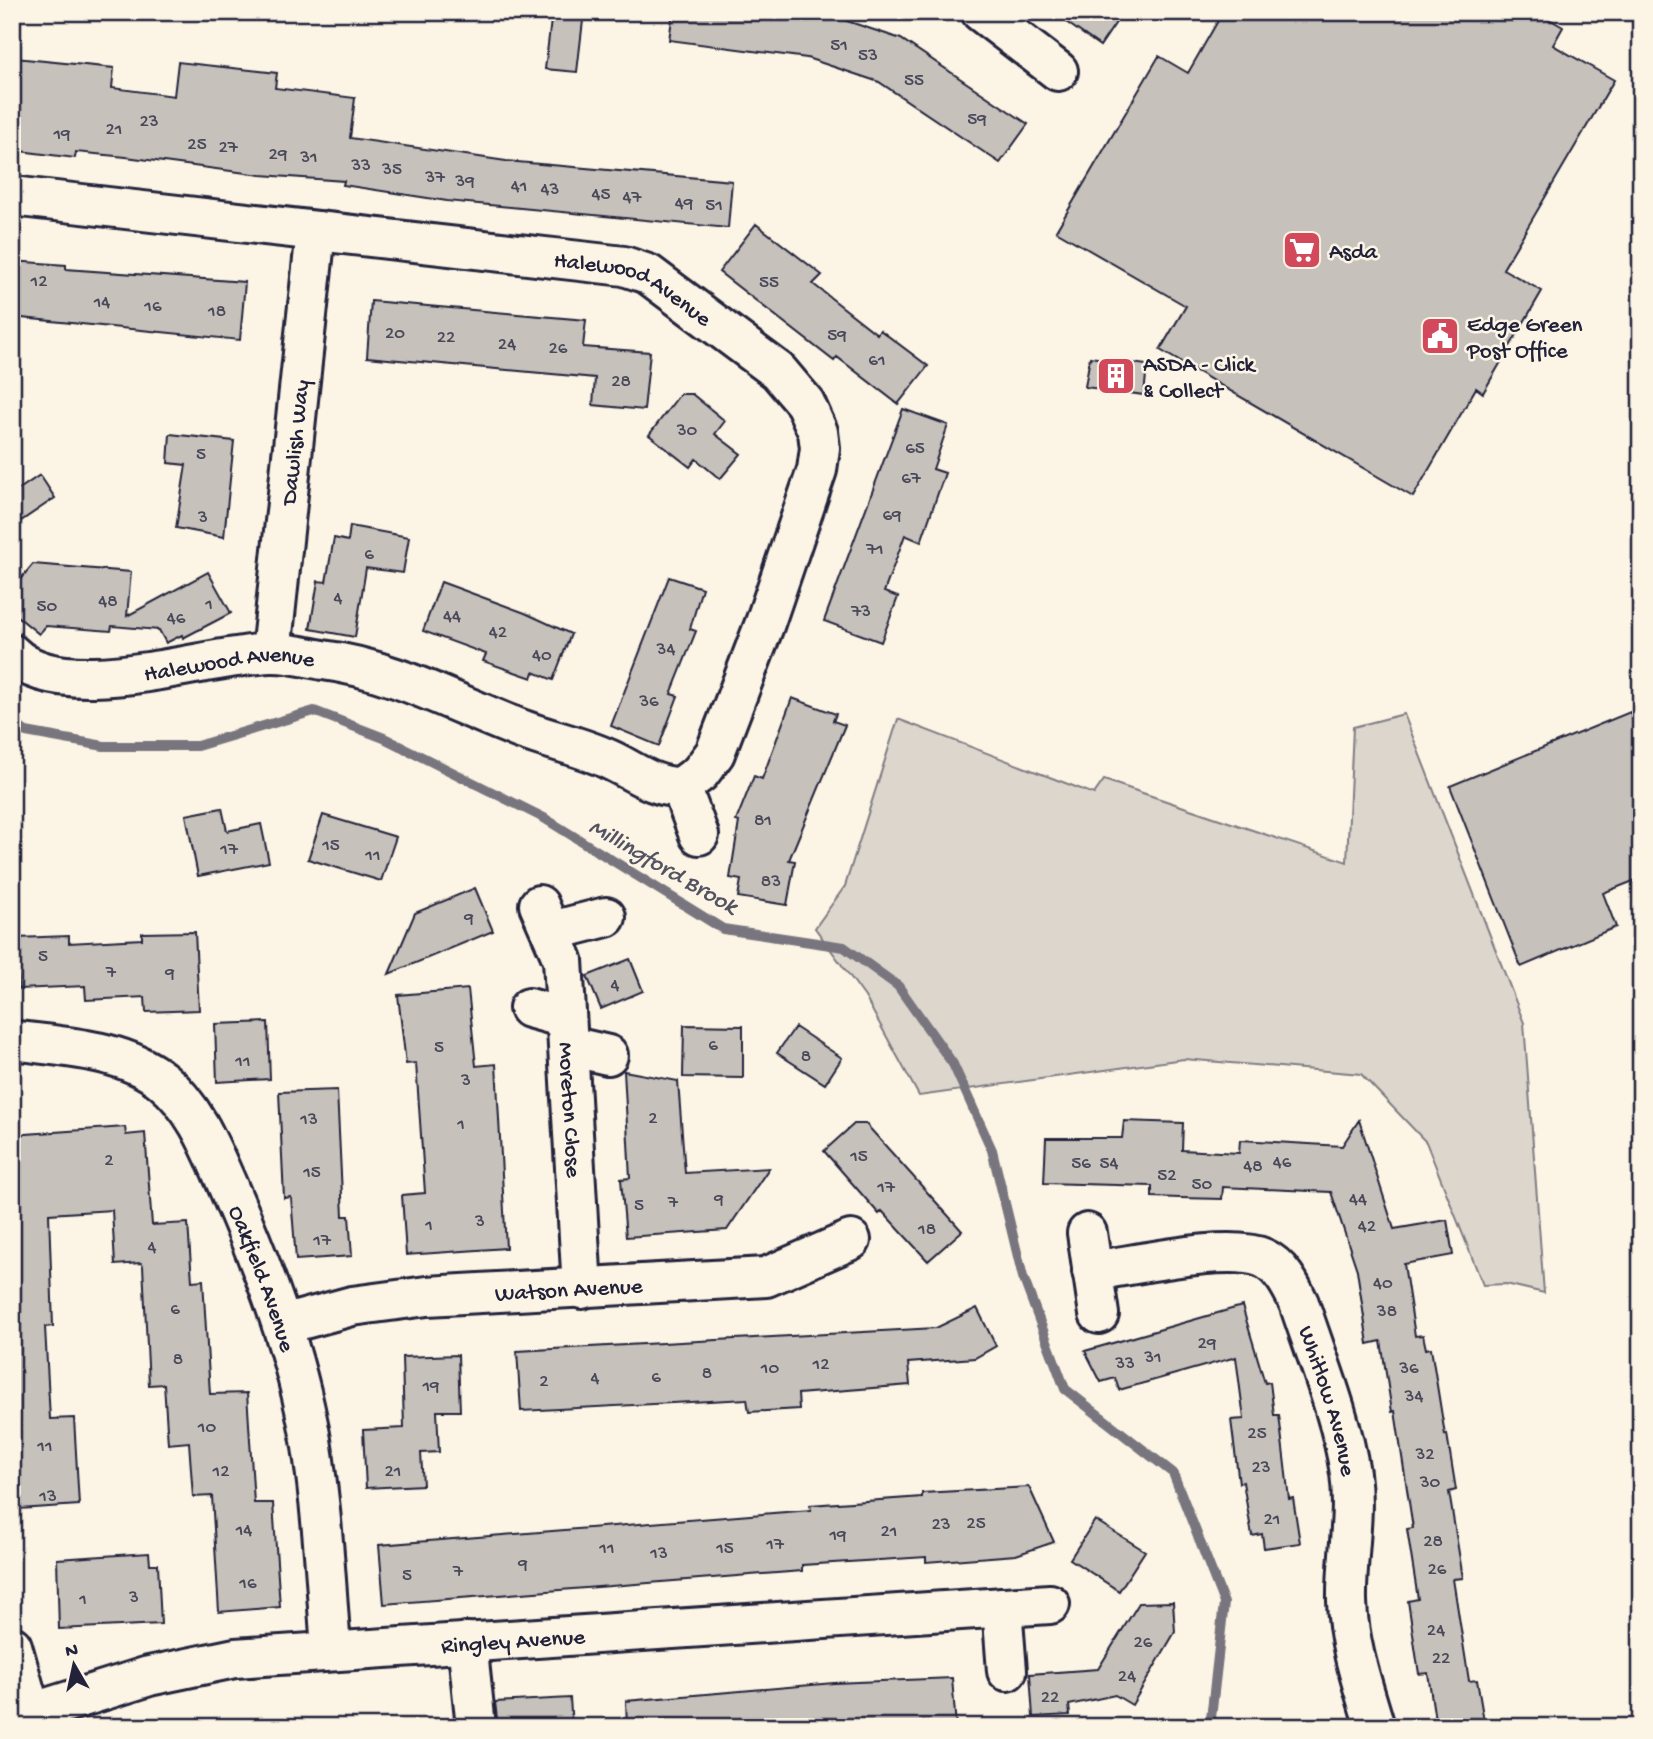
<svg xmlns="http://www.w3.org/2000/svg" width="1653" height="1739" viewBox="0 0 1653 1739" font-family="'Gochi Hand',sans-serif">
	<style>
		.green { fill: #dcd6cc; stroke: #7f7c84; stroke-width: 2 }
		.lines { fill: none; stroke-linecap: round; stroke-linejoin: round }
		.stream { stroke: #78757e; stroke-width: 10 }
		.building { fill: #c6c1bb; stroke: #22223b; stroke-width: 2 }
		.minor-casing { stroke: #22223b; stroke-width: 44 }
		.minor { stroke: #fcf5e5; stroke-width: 38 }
		.labels { text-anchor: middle; stroke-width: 5; stroke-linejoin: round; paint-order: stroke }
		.number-label { font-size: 19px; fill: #4b4a5b }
		.poi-label { font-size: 23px; fill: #22223b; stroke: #fcf5e5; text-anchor: start }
		.street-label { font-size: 23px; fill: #22223b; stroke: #fcf5e5 }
		.water-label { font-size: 24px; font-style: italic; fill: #545362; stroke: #fcf5e5 }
	</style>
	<rect width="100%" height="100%" fill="#fcf5e5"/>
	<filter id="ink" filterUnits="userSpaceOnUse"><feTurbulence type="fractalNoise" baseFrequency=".0143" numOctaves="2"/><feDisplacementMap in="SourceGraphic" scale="14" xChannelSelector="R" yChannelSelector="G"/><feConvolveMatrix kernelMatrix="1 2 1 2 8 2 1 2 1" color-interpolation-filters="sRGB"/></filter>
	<g filter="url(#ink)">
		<path class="green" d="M 1404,714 L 1524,1023 L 1544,1293 L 1506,1284 L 1483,1285 L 1426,1142 L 1361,1074 L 1184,1059 L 919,1096 L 865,997 L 815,928 L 845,886 L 898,719 L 1094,794 L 1104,780 L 1347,862 L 1353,727 Z"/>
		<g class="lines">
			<path class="stream" d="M 12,722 L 26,732 L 104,746 L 197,746 L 314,711 L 384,738 L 544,818 L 723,929 L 844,947 L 898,986 L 953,1064 L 992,1150 L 1023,1277 L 1065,1389 L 1173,1473 L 1224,1603 L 1210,1727"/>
		</g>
		<path class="building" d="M 552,12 L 584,12 L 577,72 L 545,69 Z
			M 673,12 L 820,12 L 901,39 L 1028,124 L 1000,163 L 879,82 L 807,58 L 669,40 Z
			M 1052,12 L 1123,12 L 1100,46 Z
			M 1223,12 L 1537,12 L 1563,27 L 1553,45 L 1614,80 L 1503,269 L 1542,291 L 1483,393 L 1476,388 L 1413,497 L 1160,350 L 1186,306 L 1056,231 L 1159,56 L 1188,73 Z
			M 15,58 L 114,68 L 112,88 L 174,96 L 178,62 L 277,73 L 275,88 L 355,98 L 350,138 L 506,161 L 732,181 L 728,228 L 447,201 L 343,185 L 344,181 L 261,175 L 126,157 L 76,152 L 75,158 L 12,150 L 12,67 Z
			M 756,224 L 822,275 L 813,284 L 877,334 L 880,330 L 928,366 L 898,404 L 837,357 L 834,361 L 719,272 Z
			M 12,261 L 66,265 L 66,269 L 245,282 L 240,340 L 12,317 Z
			M 371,301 L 586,320 L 583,347 L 650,352 L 644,410 L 593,405 L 595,378 L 367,357 Z
			M 1090,357 L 1147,365 L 1144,395 L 1085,387 Z
			M 680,394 L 692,394 L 725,421 L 715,434 L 741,454 L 720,479 L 696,459 L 690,467 L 649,435 Z
			M 903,409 L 948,425 L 933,469 L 945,473 L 921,542 L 905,535 L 884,592 L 898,597 L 881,642 L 824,621 Z
			M 170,434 L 234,441 L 224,537 L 176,528 L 186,465 L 168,463 Z
			M 40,475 L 55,498 L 12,527 L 12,494 Z
			M 350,526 L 409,537 L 403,573 L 366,568 L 355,637 L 310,629 L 318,581 L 326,582 L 334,538 L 348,541 Z
			M 33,564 L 131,572 L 127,616 L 208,572 L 231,613 L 183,638 L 182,635 L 166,643 L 159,630 L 112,626 L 111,631 L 46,626 L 39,634 L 12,612 L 12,589 Z
			M 669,577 L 702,588 L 690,629 L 696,631 L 671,694 L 678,696 L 659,746 L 611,726 Z
			M 441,582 L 525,613 L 571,634 L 553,680 L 534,672 L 532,678 L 483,661 L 486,654 L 423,631 Z
			M 792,698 L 836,714 L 833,721 L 845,725 L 789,860 L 795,861 L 787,905 L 738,897 L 741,880 L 730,878 L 739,822 L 736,821 L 754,776 L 762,779 Z
			M 1630,712 L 1641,740 L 1641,878 L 1603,893 L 1616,927 L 1521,967 L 1450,786 Z
			M 222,808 L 227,831 L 261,824 L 269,862 L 198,876 L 186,815 Z
			M 323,815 L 396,837 L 381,881 L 308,859 Z
			M 475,888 L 493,931 L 389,974 L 415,913 Z
			M 195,932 L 199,1010 L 146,1012 L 145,997 L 86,1000 L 85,986 L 19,989 L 16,938 L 69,936 L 69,943 L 142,939 L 142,933 Z
			M 630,959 L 643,991 L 601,1009 L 587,976 Z
			M 468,989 L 476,1066 L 496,1064 L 506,1248 L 406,1255 L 402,1195 L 425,1193 L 416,1063 L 406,1064 L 398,995 Z
			M 268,1022 L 270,1079 L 217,1082 L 215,1024 Z
			M 684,1025 L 743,1026 L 743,1078 L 683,1077 Z
			M 795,1027 L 842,1058 L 825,1084 L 777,1053 Z
			M 624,1071 L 678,1081 L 685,1173 L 769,1168 L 727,1230 L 626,1237 L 621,1179 L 630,1178 Z
			M 337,1090 L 343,1216 L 349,1216 L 352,1256 L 296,1260 L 291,1197 L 284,1198 L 279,1092 Z
			M 1359,1120 L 1394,1229 L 1447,1220 L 1453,1255 L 1404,1264 L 1415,1336 L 1423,1335 L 1426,1349 L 1431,1348 L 1445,1435 L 1447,1434 L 1456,1490 L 1449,1492 L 1463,1578 L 1453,1579 L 1469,1681 L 1477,1680 L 1485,1727 L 1436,1727 L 1428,1673 L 1419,1674 L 1408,1601 L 1418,1599 L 1407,1529 L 1413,1528 L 1395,1411 L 1392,1412 L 1381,1341 L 1368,1344 L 1357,1270 L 1331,1192 L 1223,1187 L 1222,1199 L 1180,1198 L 1152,1197 L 1152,1186 L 1044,1183 L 1046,1138 L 1122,1138 L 1124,1121 L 1183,1123 L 1182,1150 L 1239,1153 L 1240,1140 L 1342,1146 Z
			M 854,1124 L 866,1124 L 962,1231 L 928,1261 L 882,1211 L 879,1214 L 824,1151 Z
			M 125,1127 L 126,1135 L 145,1133 L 152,1225 L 188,1223 L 192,1281 L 203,1280 L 210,1394 L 247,1393 L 254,1503 L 273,1503 L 280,1607 L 219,1612 L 212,1496 L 193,1497 L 189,1442 L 168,1444 L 164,1384 L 149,1385 L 143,1266 L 141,1263 L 115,1265 L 112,1210 L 49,1214 L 53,1326 L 45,1327 L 50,1419 L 74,1418 L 79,1505 L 19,1509 L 12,1401 L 12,1135 Z
			M 1242,1306 L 1265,1383 L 1270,1382 L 1274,1415 L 1279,1415 L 1289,1499 L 1293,1498 L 1300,1543 L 1264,1548 L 1262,1534 L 1252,1536 L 1243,1482 L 1239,1483 L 1231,1420 L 1244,1419 L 1236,1357 L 1119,1390 L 1115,1378 L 1101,1382 L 1085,1351 Z
			M 977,1308 L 996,1346 L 975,1358 L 908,1363 L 910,1385 L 798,1394 L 799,1409 L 749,1412 L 747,1399 L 521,1411 L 517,1351 L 936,1328 Z
			M 458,1355 L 460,1411 L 437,1411 L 439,1452 L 421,1453 L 423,1485 L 366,1488 L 363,1430 L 404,1428 L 402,1357 Z
			M 1029,1487 L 1054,1542 L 1016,1555 L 926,1562 L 926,1557 L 802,1565 L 802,1571 L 384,1604 L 379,1545 L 811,1510 L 810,1505 L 922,1497 L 922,1493 Z
			M 1095,1520 L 1145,1551 L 1119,1591 L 1070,1559 Z
			M 149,1553 L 150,1564 L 158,1564 L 161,1624 L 59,1629 L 57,1559 Z
			M 1173,1602 L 1175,1632 L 1132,1705 L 1115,1695 L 1069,1705 L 1070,1715 L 1033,1717 L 1030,1674 L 1098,1669 L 1139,1603 Z
			M 952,1678 L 956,1727 L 627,1727 L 626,1701 L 834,1683 Z
			M 570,1698 L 572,1727 L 498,1727 L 495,1702 Z"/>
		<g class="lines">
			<g class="minor-casing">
				<g id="minor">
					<path d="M 981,12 L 1058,71"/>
					<path id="s1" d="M 12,196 L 624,266 L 648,274 L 778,371 L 805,403 L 818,432 L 820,448 L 817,470 L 765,623 L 715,753 L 700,773 L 681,787"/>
					<path id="s2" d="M 271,653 L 316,231"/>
					<path id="s3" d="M 12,654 C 62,705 203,656 270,653 C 287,652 306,657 323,660 C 392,669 449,701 513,726 C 544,739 578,745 608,759 C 633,770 653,788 681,787 L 699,835"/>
					<path id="s4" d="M 539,905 L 563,960 L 582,1289"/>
					<path d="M 552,931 L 606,917"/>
					<path d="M 529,1008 L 565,1018"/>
					<path id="s5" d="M 12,1040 C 62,1047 123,1048 163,1081 C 196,1108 212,1151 229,1189 C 264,1269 296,1353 311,1440 C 322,1509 326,1580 331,1650"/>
					<path d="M 569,1046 L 608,1055"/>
					<path d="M 1087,1233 L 1099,1314"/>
					<path id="s6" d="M 1092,1271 C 1132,1266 1228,1243 1263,1258 C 1281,1266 1291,1286 1299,1303 C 1317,1358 1341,1415 1350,1473 C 1356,1516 1346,1558 1347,1601 C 1348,1644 1363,1686 1375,1727"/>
					<path id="s7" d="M 282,1325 L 352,1306 L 427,1296 L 766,1277 L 851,1240"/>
					<path d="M 1002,1607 L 1007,1671"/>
					<path d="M 467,1642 L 476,1727"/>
					<path d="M 12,1646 L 35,1727"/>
					<path id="s8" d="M 31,1713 L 149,1676 L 235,1658 L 1050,1604"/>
				</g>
			</g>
			<use href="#minor" class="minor"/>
		</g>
	</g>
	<defs>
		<g id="supermarket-square" transform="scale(2.0125)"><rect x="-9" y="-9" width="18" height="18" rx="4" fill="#d1495b" stroke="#fcf5e5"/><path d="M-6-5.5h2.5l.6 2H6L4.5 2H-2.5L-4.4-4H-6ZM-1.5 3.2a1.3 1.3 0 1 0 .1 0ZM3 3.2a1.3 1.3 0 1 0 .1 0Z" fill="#fff"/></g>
		<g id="civic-square" transform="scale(2.0125)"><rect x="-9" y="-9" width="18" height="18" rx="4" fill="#d1495b" stroke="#fcf5e5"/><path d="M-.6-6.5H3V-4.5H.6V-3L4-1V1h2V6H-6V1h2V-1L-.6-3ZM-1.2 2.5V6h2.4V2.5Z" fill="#fff"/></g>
		<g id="building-square" transform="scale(2.0125)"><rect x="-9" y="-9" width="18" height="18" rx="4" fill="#d1495b" stroke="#fcf5e5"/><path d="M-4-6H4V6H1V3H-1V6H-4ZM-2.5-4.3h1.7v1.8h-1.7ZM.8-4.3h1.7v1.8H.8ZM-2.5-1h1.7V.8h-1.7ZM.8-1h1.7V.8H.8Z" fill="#fff"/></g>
	</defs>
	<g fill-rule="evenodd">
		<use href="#supermarket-square" x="1302" y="250"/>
		<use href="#civic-square" x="1440" y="336"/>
		<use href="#building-square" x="1116" y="376"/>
	</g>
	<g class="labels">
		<g class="number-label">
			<text x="839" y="50">51</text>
			<text x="868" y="60">53</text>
			<text x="914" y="85">55</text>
			<text x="977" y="124">59</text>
			<text x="149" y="126">23</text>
			<text x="114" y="134">21</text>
			<text x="62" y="139">19</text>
			<text x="197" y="149">25</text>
			<text x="228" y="152">27</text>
			<text x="278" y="159">29</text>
			<text x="309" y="162">31</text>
			<text x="361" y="170">33</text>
			<text x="392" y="174">35</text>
			<text x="435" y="182">37</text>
			<text x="465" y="186">39</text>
			<text x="519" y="191">41</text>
			<text x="550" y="194">43</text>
			<text x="601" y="199">45</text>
			<text x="632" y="202">47</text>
			<text x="684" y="208">49</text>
			<text x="714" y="210">51</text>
			<text x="39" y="286">12</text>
			<text x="769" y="287">55</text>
			<text x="102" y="307">14</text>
			<text x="153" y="311">16</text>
			<text x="217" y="316">18</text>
			<text x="395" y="338">20</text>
			<text x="837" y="340">59</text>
			<text x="446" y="342">22</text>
			<text x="507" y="349">24</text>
			<text x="558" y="353">26</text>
			<text x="877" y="365">61</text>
			<text x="621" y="386">28</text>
			<text x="687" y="435">30</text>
			<text x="915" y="453">65</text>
			<text x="201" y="459">5</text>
			<text x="911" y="483">67</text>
			<text x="892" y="520">69</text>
			<text x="203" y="522">3</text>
			<text x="875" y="554">71</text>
			<text x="369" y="559">6</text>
			<text x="338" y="603">4</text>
			<text x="108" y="606">48</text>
			<text x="209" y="609">1</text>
			<text x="47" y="611">50</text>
			<text x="861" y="616">73</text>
			<text x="452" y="621">44</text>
			<text x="176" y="623">46</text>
			<text x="498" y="637">42</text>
			<text x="666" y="654">34</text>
			<text x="542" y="660">40</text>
			<text x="649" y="706">36</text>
			<text x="763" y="825">81</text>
			<text x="331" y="850">15</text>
			<text x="229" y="854">17</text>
			<text x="373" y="860">11</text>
			<text x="771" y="886">83</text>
			<text x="469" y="923">9</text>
			<text x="43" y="961">5</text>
			<text x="111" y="977">7</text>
			<text x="170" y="978">9</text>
			<text x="615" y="990">4</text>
			<text x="713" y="1050">6</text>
			<text x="439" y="1052">5</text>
			<text x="806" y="1061">8</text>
			<text x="243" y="1066">11</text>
			<text x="466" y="1085">3</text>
			<text x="653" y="1123">2</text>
			<text x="309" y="1124">13</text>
			<text x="461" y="1129">1</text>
			<text x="859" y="1161">15</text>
			<text x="109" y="1165">2</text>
			<text x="1282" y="1167">46</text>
			<text x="1081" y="1168">56</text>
			<text x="1109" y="1168">54</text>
			<text x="1253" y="1171">48</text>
			<text x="312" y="1177">15</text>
			<text x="1167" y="1180">52</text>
			<text x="1202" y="1189">50</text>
			<text x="886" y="1192">17</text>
			<text x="719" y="1204">9</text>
			<text x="1358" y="1204">44</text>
			<text x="673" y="1207">7</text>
			<text x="639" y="1210">5</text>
			<text x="480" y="1226">3</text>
			<text x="429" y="1230">1</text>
			<text x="1367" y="1231">42</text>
			<text x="927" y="1234">18</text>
			<text x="322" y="1245">17</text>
			<text x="152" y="1252">4</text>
			<text x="1383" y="1288">40</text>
			<text x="175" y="1314">6</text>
			<text x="1387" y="1316">38</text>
			<text x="1207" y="1348">29</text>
			<text x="1153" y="1362">31</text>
			<text x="178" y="1364">8</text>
			<text x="1125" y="1368">33</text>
			<text x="821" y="1369">12</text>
			<text x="770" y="1373">10</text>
			<text x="1409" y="1373">36</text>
			<text x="707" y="1378">8</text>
			<text x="656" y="1382">6</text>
			<text x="595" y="1383">4</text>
			<text x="544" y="1386">2</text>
			<text x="431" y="1391">19</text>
			<text x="1414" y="1401">34</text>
			<text x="207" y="1432">10</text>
			<text x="1257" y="1438">25</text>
			<text x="45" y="1451">11</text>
			<text x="1425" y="1459">32</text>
			<text x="1261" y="1472">23</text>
			<text x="221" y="1476">12</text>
			<text x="393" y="1476">21</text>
			<text x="1430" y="1487">30</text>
			<text x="48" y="1501">13</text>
			<text x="1272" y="1524">21</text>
			<text x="976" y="1528">25</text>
			<text x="941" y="1529">23</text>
			<text x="244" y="1535">14</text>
			<text x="889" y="1536">21</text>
			<text x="838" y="1540">19</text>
			<text x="1433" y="1546">28</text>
			<text x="775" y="1549">17</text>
			<text x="607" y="1553">11</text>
			<text x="725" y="1553">15</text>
			<text x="659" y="1558">13</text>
			<text x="523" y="1569">9</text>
			<text x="1437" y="1574">26</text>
			<text x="458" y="1576">7</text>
			<text x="407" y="1580">5</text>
			<text x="248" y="1588">16</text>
			<text x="134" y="1602">3</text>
			<text x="83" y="1604">1</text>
			<text x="1436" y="1635">24</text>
			<text x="1143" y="1647">26</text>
			<text x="1441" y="1663">22</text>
			<text x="1127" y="1681">24</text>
			<text x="1050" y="1702">22</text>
		</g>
		<g class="poi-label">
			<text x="1329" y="258">Asda</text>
			<text x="1467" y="331">Edge Green<tspan x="1467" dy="26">Post Office</tspan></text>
			<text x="1143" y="371">ASDA - Click<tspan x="1143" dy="26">&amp; Collect</tspan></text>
		</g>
		<g class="street-label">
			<text dy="8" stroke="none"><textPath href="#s1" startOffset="632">Halewood Avenue</textPath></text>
			<text dy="8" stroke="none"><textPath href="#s2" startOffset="212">Dawlish Way</textPath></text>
			<text dy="8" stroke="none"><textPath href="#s3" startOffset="224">Halewood Avenue</textPath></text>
			<text dy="8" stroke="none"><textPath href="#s4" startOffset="210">Moreton Close</textPath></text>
			<text dy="8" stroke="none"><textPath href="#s5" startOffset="382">Oakfield Avenue</textPath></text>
			<text dy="8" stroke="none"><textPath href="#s7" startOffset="290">Watson Avenue</textPath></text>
			<text dy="8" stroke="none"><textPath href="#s6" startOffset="334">Whitlow Avenue</textPath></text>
			<text dy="8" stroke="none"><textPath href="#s8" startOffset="490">Ringley Avenue</textPath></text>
		</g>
		<g class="water-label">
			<text transform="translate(664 865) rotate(30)" y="8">Millingford Brook</text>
		</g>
	</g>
	<rect width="1653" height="1739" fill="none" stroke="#fcf5e5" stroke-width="42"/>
	<rect x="21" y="21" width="1611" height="1697" fill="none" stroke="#22223b" stroke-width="2.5" filter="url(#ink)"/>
	<g transform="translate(74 1665) rotate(351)" stroke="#fcf5e5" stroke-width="5" paint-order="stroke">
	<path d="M0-5L12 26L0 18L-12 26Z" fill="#22223b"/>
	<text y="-10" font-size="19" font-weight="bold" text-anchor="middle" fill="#22223b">N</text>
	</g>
</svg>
